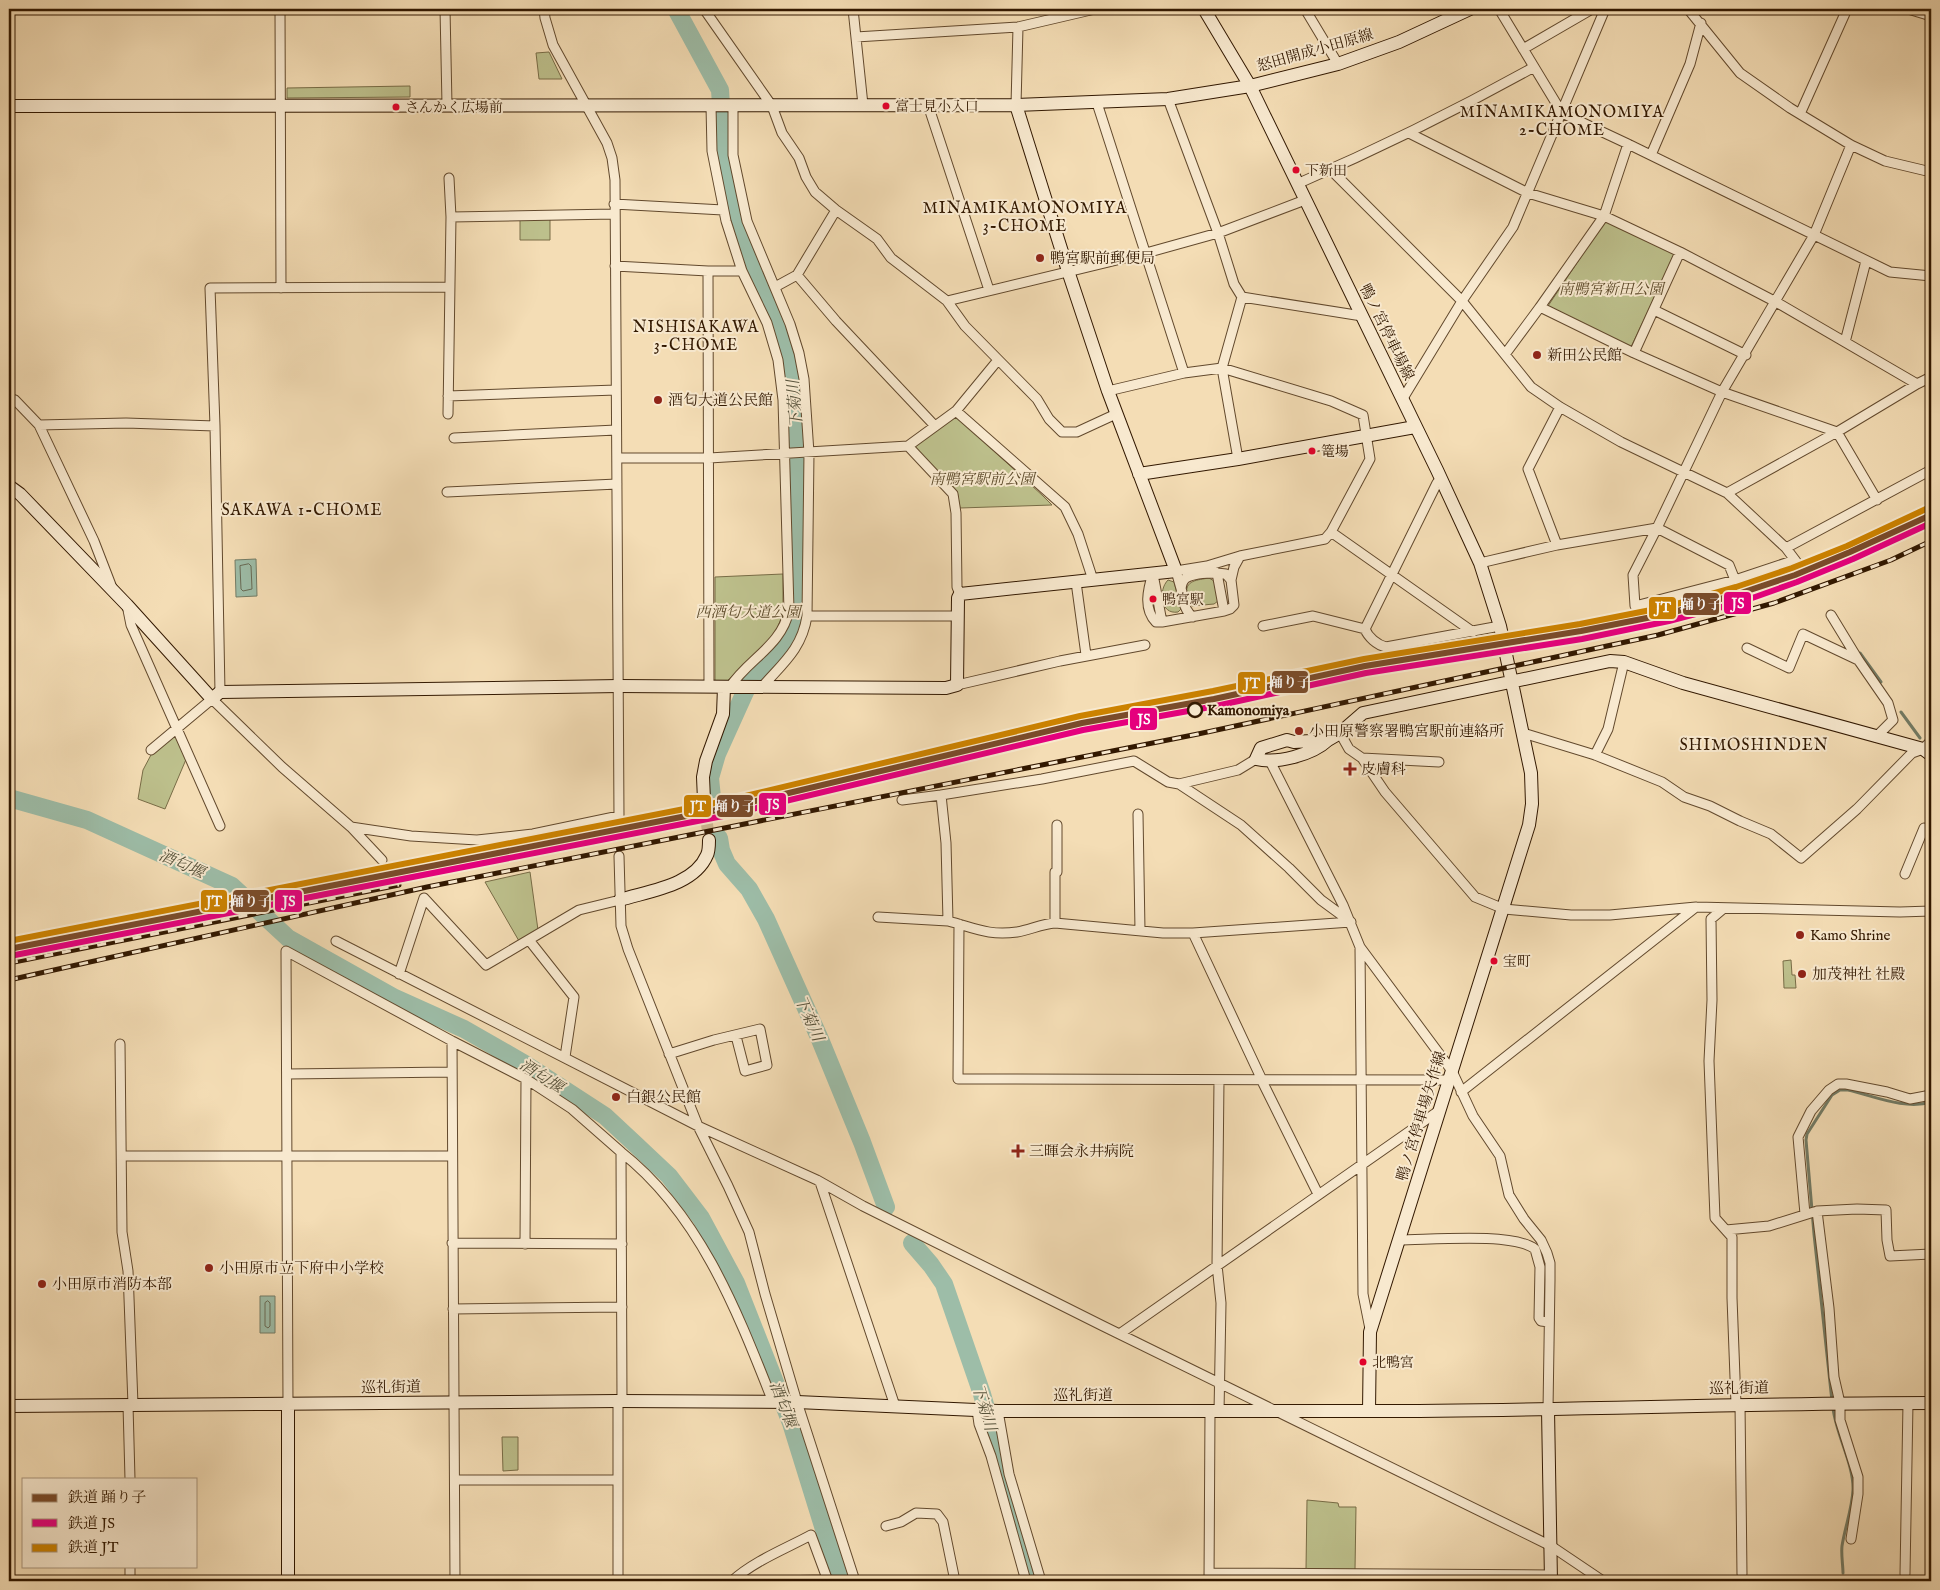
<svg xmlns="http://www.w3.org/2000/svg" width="1940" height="1590" viewBox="0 0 1940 1590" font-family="'IM FELL English','Noto Serif JP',serif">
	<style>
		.green { fill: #bdc08c; stroke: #786c46 }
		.water { fill: #9dbda8; stroke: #727b65 }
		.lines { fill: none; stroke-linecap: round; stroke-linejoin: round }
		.shore { stroke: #686a54; stroke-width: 1 }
		.stream { stroke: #727b65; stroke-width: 3 }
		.river { stroke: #9dbda8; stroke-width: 18 }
		.secondary-tunnel { stroke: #cdb691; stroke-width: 12; stroke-dasharray: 12 6; stroke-linecap: butt }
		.street-casing { stroke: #62492d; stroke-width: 11 }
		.secondary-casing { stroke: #321800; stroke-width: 14 }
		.street { stroke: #f8e9cf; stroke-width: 9 }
		.secondary { stroke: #f8e9cf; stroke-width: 12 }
		.rail-casing { stroke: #321800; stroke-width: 5 }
		.rail { stroke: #f8e9cf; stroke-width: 3; stroke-dasharray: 9; stroke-linecap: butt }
		.rail-1-casing { stroke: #f8e9cf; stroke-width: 10 }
		.rail-2-casing { stroke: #f8e9cf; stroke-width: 10 }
		.rail-3-casing { stroke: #f8e9cf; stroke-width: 10 }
		.rail-1 { stroke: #7a4b2a; stroke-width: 6 }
		.rail-2 { stroke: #e5007d; stroke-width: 6 }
		.rail-3 { stroke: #cc8200; stroke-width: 6 }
		.bus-dot { fill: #e4002b; stroke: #f8e9cf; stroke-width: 2 }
		.poi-dot { fill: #8f2418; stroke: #f8e9cf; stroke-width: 2 }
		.stop-dot { fill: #f8e9cf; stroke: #321800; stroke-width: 2.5 }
		.labels { text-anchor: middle; stroke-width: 4; stroke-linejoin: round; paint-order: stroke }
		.bus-label { font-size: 14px; fill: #321800; stroke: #f8e9cf; text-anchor: start }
		.street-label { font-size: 15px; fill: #321800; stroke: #f8e9cf }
		.poi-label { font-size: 15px; fill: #321800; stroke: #f8e9cf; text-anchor: start }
		.park-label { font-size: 15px; font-style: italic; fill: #5c4a2a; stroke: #f8e9cf }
		.stop-label { font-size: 15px; font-weight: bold; fill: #321800; stroke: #f8e9cf; text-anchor: start }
		.neighbourhood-label { font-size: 16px; letter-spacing: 1px; fill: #321800; stroke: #f8e9cf }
		.water-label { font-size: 16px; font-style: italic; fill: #57523b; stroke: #f8e9cf }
		.line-badge { stroke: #f8e9cf; stroke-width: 2 }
		.badge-label { font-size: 14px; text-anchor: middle; font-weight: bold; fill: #fff }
	</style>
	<rect width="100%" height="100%" fill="#f4ddb5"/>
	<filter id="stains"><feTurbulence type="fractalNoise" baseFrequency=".004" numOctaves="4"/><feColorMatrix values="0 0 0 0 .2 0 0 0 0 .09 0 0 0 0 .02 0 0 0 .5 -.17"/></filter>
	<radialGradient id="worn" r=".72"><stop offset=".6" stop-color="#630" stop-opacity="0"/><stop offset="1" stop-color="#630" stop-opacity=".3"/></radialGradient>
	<path class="green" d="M 549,52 L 562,79 L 539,79 L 536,53 Z
		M 410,86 L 410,97 L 287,98 L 287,88 Z
		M 550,218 L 550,240 L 520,240 L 520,219 Z
		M 1605,221 L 1675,254 L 1631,347 L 1548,306 Z
		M 956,416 L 1043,496 L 1052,505 L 960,508 L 957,491 L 914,447 Z
		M 783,574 L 783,613 L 775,635 L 725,683 L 715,682 L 715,577 Z
		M 1209,578 L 1214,581 L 1218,601 L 1214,604 L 1192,606 C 1188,602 1187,600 1187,595 C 1184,580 1198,580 1209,578 Z
		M 1168,580 L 1174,582 L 1181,609 L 1178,612 C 1160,615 1158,590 1168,580 Z
		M 181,729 L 190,750 L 165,809 L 138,799 L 143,770 L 152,753 Z
		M 530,872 L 538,930 L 519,941 L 485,882 Z
		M 1791,960 L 1792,975 L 1795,975 L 1796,988 L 1784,988 L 1783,961 Z
		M 502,1437 L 518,1437 L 518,1470 L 503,1471 Z
		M 1307,1500 L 1338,1503 L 1339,1507 L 1356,1507 L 1355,1570 L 1306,1569 Z"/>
	<path class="water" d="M 256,559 L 257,596 L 236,597 L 235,560 Z
		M 260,1296 L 275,1296 L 275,1333 L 260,1333 Z"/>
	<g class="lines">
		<path class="shore" d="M 249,564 L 251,566 L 252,589 L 243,591 L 241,589 L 240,566 Z
			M 268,1301 L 270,1303 L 270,1326 L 268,1328 L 265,1326 L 265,1303 Z"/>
		<path class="stream" d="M 1860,653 L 1881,682
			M 1901,712 L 1920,738
			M 1832,1401 L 1814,1234 L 1806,1140 L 1807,1134 L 1832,1095 L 1840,1090 L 1848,1090 C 1874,1096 1905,1110 1931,1102
			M 1833,1408 C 1836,1434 1854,1465 1853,1490 C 1852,1509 1845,1527 1842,1546 C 1841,1555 1843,1565 1843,1573"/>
		<path class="river" d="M 676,9 L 720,90 L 723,135 L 733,204 L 747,248 L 782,326 L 790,358 L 795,389 L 797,423 L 797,616 L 792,634 L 784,646 L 752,678 L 745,692 L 717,754 L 710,778 L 712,798
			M 9,798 L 87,820 L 232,886 L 288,938 L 395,998 L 464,1029 L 525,1064 L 605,1116 L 634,1143 L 669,1176 L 701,1218 L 736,1283 L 791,1423 L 840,1581
			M 719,838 L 721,850 L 727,864 L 749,889 L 766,919 L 819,1037 L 862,1142 L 886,1207
			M 912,1243 L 931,1265 L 944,1284 L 982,1394 L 1034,1581"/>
		<path class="secondary-tunnel" d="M 704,800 L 709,840"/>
		<g class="street-casing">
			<path id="street" d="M 280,9 L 281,288
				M 445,9 L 447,105
				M 704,9 L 772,106 L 782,133 L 799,158 L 806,177 L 815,192 L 836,210 L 877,239 L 891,258 L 947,301 L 965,326 L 1037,399 L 1049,419 L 1062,432 L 1077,432 L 1116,414
				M 853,9 L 863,105
				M 1305,9 L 1338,64
				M 1499,9 L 1562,113 L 1628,144 L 1890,272 L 1931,276
				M 1688,9 L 1740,73 L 1790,108 L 1851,145 L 1885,161 L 1931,172
				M 1908,9 L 1931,16
				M 856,37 L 1018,27 L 1095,9
				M 1523,49 L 1592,9
				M 1168,99 L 1218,233 L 1234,284 L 1242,297 L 1362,316
				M 1097,103 L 1184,373
				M 928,105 L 989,290
				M 1016,105 L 1018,27
				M 711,106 L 712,151 L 726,221 L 742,271 L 767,323 L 778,360 L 783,400 L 789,610 C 782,646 748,659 730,687
				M 733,106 L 733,155 L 747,221 L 790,324 L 799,353 L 804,379 L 809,453 L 807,616 C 802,649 782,664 762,687
				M 1800,114 L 1847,9
				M 1409,133 L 1528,193 L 1604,216 L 1680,252 L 1776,302 L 1917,384 L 1837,432 L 1727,493
				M 1851,145 L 1814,235 L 1722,392 L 1837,432 L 1877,500
				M 1651,155 L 1690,64 L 1701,23
				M 1331,170 L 1462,301 L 1531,387 L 1560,407 L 1621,442 L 1727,493 L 1786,548 L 1798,564
				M 449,178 L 451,217 L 614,214
				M 1297,184 C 1378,149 1457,110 1534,67
				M 614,204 L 723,210
				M 836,210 L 797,275 L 836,321 L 935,426
				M 615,266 L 708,271 L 709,687
				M 708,271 L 742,271
				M 775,287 L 797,275
				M 947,301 L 1146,253 L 1218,233 L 1305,200
				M 1654,310 L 1746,355
				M 1845,342 L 1866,261
				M 1506,353 L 1540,307
				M 1634,353 L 1680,252
				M 1917,384 L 1931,377
				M 1108,391 L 1184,373 L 1222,368 L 1331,401 L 1363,415 L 1370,459 L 1331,532 L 1325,539 L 1240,556 L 1207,566
				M 448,396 L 616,390
				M 9,398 L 15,400 L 39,425 L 94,541 L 111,585
				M 1402,400 L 1462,301 L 1513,227 L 1605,9
				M 956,411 L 1065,507 L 1078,534 L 1093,580
				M 448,414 L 451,217
				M 39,425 L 126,423 L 215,426 L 210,288 L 450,287
				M 215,426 L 220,692
				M 454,438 L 616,430
				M 908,446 L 953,494 L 956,513 L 957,587 L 960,594
				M 617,458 L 709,458 L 908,446 L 956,411 L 998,360
				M 1238,459 L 1222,368 L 1242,297
				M 447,492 L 617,484
				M 1331,532 L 1473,632
				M 1557,545 L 1528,469 L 1560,407
				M 1786,548 L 1931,470
				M 1480,563 L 1557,545 L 1657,528 L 1722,392 L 1634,353 L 1540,307 L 1604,216 L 1628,144
				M 1153,573 C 1148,589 1143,609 1156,622 L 1162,622 L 1224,611 L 1230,609 L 1234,605 L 1231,580 L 1226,574 L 1217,573 L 1207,566 L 1176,571 L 1182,592
				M 1153,574 L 1162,622
				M 1231,580 L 1234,567 L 1240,556
				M 1735,580 L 1729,565 L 1657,528 L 1633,575 L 1635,606 L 1735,580 L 1795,560
				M 1076,582 L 1086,655
				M 127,605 L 131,625 L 220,826
				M 1831,615 L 1859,661 L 1888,703 L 1893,720 L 1876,737
				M 807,616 L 957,616
				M 1193,617 C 1184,612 1176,585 1186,578 C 1194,573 1207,573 1217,573 L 1224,611
				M 1263,626 L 1313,616 L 1365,629 C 1368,637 1377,645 1386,647 L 1500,626
				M 1365,629 L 1437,483 L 1442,482
				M 1747,648 L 1789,668 L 1803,634 L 1858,660
				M 957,685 L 1060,661 L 1145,645
				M 1340,733 L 1349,749 L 1362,758 L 1385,792 L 1475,897 L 1504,909 L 1571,915 L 1610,915 L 1696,907 L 1900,912 L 1931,911
				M 1523,733 L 1595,755 L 1662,782 L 1684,797 L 1710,806 L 1740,821 L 1771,834 L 1801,858 L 1857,809 L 1912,753 L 1923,749 L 1931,741
				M 151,750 L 212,699 L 282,767 L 351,827 L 382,860
				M 1595,755 L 1608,729 L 1624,662
				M 1362,758 L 1439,762
				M 1270,761 L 1343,905 L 1360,947 L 1452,1071 L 1473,1116 L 1500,1156 L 1509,1195 L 1524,1219 L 1541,1240 L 1547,1253 L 1550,1263 L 1550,1280 L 1548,1410
				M 1179,784 L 1238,770 L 1256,759
				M 902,800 L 941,795
				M 1138,814 L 1140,930
				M 351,827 L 411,836 L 477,840 L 533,834 L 619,816 L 615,180 L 612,158 L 607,143 L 553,45 L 545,18 L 544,9
				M 619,856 L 621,926 L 628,949 L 698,1126 L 728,1186 L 749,1232 L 765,1294 L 797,1402 L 855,1581
				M 1905,874 L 1924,828 L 1931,832
				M 1724,908 L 1711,919 L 1712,1000 L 1709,1061 L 1715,1218 L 1732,1237 L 1732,1298 L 1736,1404
				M 878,917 L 948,921
				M 1055,923 L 1055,872 L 1057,872 L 1057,825
				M 959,924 L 958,1079 L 1449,1080
				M 1193,933 L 1351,922
				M 529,940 L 574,997 L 565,1057
				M 336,941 L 698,1126 L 817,1180 L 863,1206 L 1103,1326 L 1551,1546 L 1603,1581
				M 1360,947 L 1363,1294 L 1370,1329
				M 399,974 L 424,898 L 486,965 L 579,910 L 620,900
				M 452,1041 L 455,1581
				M 120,1044 L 122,1232 L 128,1271 L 133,1405
				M 669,1054 L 714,1040 L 760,1029 L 767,1065 L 745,1071 L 736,1036
				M 287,1074 L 452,1072
				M 1261,1079 L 1318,1194
				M 1219,1080 L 1217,1265 L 1221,1303 L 1219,1412
				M 1262,1080 L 1193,933 L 1163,933 L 1055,923 C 1041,924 1030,930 1017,932 C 988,936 975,928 948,921 L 946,843 L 941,795 L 1042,779 L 1134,761 L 1168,782 L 1179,784 L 1241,825 L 1289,868 L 1321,900 L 1351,922
				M 1461,1092 L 1696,907
				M 621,1152 C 700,1214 737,1311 773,1402
				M 122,1156 L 452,1156
				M 820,1182 L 895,1406
				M 1817,1211 L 1829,1308 L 1834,1377 L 1840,1403 L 1840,1420 L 1858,1477 L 1858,1494 L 1851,1539
				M 1805,1214 L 1798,1137 L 1811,1111 L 1829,1090 L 1838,1084 L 1846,1084 L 1887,1092 L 1910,1099 L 1931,1095
				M 1726,1230 L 1769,1226 L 1817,1211 L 1857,1209 L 1886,1210 L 1887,1240 L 1890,1256 L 1931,1254
				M 1399,1240 C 1429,1240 1513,1232 1535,1249 L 1540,1267 L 1539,1318 L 1541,1321 L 1549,1322
				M 452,1243 L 622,1244
				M 525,1244 L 526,1079
				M 453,1309 L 622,1307
				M 1121,1333 L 1440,1110
				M 618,1401 L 618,1581
				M 288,1404 L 286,951 L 452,1041 L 526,1079 L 572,1109 L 621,1152 L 622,1402
				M 1740,1404 L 1742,1574
				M 128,1405 L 130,1479
				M 977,1410 L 979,1424 L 991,1456 L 1026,1581
				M 998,1411 L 1009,1474 L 1041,1581
				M 455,1480 L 618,1480
				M 886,1526 L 901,1522 L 916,1513 L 937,1514 L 943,1522 L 955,1581
				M 130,1566 L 130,1581
				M 1209,1573 L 1551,1575
				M 1905,1574 L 1908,1403
				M 732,1581 C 754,1561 785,1549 811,1535 L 828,1581
				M 772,1581 L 827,1580
				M 1209,1581 L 1210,1412"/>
		</g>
		<g class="secondary-casing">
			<path id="secondary" d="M 1204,9 L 1250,86 L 1437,470 L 1480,563 L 1500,626 L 1531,773 L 1532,804 L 1529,825 L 1370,1332 L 1369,1411 C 1557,1411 1744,1403 1931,1403
				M 9,106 L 1016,105 L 1168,99 L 1250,86 L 1338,64 L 1399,42 L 1470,9
				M 1139,474 L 1238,459 L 1415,427
				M 9,486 L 20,494 L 127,605 L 212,699 L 220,692 L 619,686 L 946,688 L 957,685 L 958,598 L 960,594 L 1176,571 L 1108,391 L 1068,271 L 1016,105
				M 1287,740 L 1294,742 L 1328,740 C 1312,755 1277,764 1256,759 L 1261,748 Z
				M 1328,740 L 1340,733 L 1363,713 L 1610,661 L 1624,662 L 1683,683 L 1923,749 L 1931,755
				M 704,800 L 703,777 L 706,761 L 723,714 L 724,687
				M 620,900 C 648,891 694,886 707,855 C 709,851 709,844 709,840
				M 9,1406 L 618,1401 L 797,1402 L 998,1411 L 1369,1411
				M 1548,1410 L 1551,1581
				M 288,1581 L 288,1404"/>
		</g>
		<use href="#street" class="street"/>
		<use href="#secondary" class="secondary"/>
		<g class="rail-casing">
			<path id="rail" d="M 9,963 L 399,885
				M 9,980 L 427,887 L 1198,734 L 1658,635 L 1774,603 L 1891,560 L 1931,541"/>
		</g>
		<use href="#rail" class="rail"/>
		<g class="rail-1-casing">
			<path id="rail-1" d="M 9,949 L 722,809 L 1082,723 L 1214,699 L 1365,666 L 1581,631 L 1667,614 L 1738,594 L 1795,575 L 1850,552 L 1931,515"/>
		</g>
		<g class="rail-2-casing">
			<path id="rail-2" d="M 10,956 L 723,816 L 1083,730 L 1216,706 L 1366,673 L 1582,639 L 1669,621 L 1741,602 L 1797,582 L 1853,559 L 1931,523"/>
		</g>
		<g class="rail-3-casing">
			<path id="rail-3" d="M 9,941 L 720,802 L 1080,716 L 1213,691 L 1364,659 L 1580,624 L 1666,607 L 1736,587 L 1792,568 L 1847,546 L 1928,508"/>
		</g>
		<use href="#rail-1" class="rail-1"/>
		<use href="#rail-2" class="rail-2"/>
		<use href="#rail-3" class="rail-3"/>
	</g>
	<g class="bus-dot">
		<circle cx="886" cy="106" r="4.5"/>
		<circle cx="396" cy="107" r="4.5"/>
		<circle cx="1296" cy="170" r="4.5"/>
		<circle cx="1312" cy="451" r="4.5"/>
		<circle cx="1153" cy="599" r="4.5"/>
		<circle cx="1494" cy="961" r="4.5"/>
		<circle cx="1363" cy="1362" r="4.5"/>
	</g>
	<g class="poi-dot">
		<circle cx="1040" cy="258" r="5"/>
		<circle cx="1537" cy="355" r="5"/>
		<circle cx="658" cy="400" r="5"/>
		<circle cx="1299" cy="731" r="5"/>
		<path d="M1347.5 761.5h5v5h5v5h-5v5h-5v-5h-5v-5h5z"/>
		<circle cx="1800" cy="935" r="5"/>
		<circle cx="1802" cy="974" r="5"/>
		<circle cx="616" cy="1097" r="5"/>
		<path d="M1015.5 1143.5h5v5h5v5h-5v5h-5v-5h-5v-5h5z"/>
		<circle cx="209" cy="1268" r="5"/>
		<circle cx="42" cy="1284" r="5"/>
	</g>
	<circle class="stop-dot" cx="1195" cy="710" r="7"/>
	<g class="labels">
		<g class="bus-label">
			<text x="895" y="111">富士見小入口</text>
			<text x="405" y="112">さんかく広場前</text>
			<text x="1305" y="175">下新田</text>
			<text x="1321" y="456">篭場</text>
			<text x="1162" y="604">鴨宮駅</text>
			<text x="1503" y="966">宝町</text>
			<text x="1372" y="1367">北鴨宮</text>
		</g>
		<g class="street-label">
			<text transform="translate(1315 50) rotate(-16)" y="5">怒田開成小田原線</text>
			<text transform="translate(1387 332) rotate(64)" y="5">鴨ノ宮停車場線</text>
			<text transform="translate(1421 1116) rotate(-73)" y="5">鴨ノ宮停車場矢作線</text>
			<text transform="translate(391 1387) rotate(-1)" y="5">巡礼街道</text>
			<text transform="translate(1739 1388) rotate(-1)" y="5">巡礼街道</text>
			<text x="1083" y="1400">巡礼街道</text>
		</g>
		<g class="poi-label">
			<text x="1050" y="263">鴨宮駅前郵便局</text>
			<text x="1547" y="360">新田公民館</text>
			<text x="668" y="405">酒匂大道公民館</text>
			<text x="1309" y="736">小田原警察署鴨宮駅前連絡所</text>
			<text x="1361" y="774">皮膚科</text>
			<text x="1810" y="940">Kamo Shrine</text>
			<text x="1812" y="979">加茂神社 社殿</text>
			<text x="626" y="1102">白銀公民館</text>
			<text x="1029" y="1156">三暉会永井病院</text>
			<text x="219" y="1273">小田原市立下府中小学校</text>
			<text x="52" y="1289">小田原市消防本部</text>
		</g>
		<g class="park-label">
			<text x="1611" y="294">南鴨宮新田公園</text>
			<text x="982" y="484">南鴨宮駅前公園</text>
			<text x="748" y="617">西酒匂大道公園</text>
		</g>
		<g class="stop-label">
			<text x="1207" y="715">Kamonomiya</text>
		</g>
		<g class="neighbourhood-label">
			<text x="1562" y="117">MINAMIKAMONOMIYA<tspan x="1562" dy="18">2-CHOME</tspan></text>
			<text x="1025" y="213">MINAMIKAMONOMIYA<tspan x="1025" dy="18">3-CHOME</tspan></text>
			<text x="696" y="332">NISHISAKAWA<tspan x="696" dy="18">3-CHOME</tspan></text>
			<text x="302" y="515">SAKAWA 1-CHOME</text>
			<text x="1754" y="750">SHIMOSHINDEN</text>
		</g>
		<g class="water-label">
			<text transform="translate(794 404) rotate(-95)" y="6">下菊川</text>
			<text transform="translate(182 863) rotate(24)" y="6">酒匂堰</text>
			<text transform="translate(810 1018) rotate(66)" y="6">下菊川</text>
			<text transform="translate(542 1075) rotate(33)" y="6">酒匂堰</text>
			<text transform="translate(784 1404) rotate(69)" y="6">酒匂堰</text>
			<text transform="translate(985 1407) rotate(73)" y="6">下菊川</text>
		</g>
	</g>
	<g class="line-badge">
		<rect x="1723" y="591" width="29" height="24" rx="5" fill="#e5007d"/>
		<rect x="1682" y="592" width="38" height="24" rx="5" fill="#7a4b2a"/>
		<rect x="1648" y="596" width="29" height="24" rx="5" fill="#cc8200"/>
		<rect x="1271" y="670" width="38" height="24" rx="5" fill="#7a4b2a"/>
		<rect x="1237" y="671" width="29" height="24" rx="5" fill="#cc8200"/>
		<rect x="1129" y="707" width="29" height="24" rx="5" fill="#e5007d"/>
		<rect x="758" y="792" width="29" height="24" rx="5" fill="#e5007d"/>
		<rect x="716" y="794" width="38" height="24" rx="5" fill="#7a4b2a"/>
		<rect x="683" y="794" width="29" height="24" rx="5" fill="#cc8200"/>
		<rect x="200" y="889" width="28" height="24" rx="5" fill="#cc8200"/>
		<rect x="274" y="889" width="29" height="24" rx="5" fill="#e5007d"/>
		<rect x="232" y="889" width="38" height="24" rx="5" fill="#7a4b2a"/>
	</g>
	<g class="badge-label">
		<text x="1738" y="608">JS</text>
		<text x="1701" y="609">踊り子</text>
		<text x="1663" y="612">JT</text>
		<text x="1290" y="687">踊り子</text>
		<text x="1252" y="688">JT</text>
		<text x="1144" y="724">JS</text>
		<text x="773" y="809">JS</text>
		<text x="735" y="811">踊り子</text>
		<text x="698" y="811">JT</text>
		<text x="214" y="906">JT</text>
		<text x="289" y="906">JS</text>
		<text x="251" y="906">踊り子</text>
	</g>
	<rect width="1940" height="1590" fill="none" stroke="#f4ddb5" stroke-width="30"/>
	<rect x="10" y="10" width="1920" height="1570" fill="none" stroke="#321800" stroke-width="2.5"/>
	<rect x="15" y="15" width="1910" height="1560" fill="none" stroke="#321800"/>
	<rect x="22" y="1478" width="175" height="90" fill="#f8e9cf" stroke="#a9957c"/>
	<rect x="32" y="1494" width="25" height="8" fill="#7a4b2a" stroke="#a9957c"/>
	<text x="68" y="1502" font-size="15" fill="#321800">鉄道 踊り子</text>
	<rect x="32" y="1519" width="25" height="8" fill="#e5007d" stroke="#a9957c"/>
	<text x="68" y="1528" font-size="15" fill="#321800">鉄道 JS</text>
	<rect x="32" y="1544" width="25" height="8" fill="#cc8200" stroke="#a9957c"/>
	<text x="68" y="1552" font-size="15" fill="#321800">鉄道 JT</text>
	<rect width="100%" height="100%" filter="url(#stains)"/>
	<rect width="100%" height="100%" fill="url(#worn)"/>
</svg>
